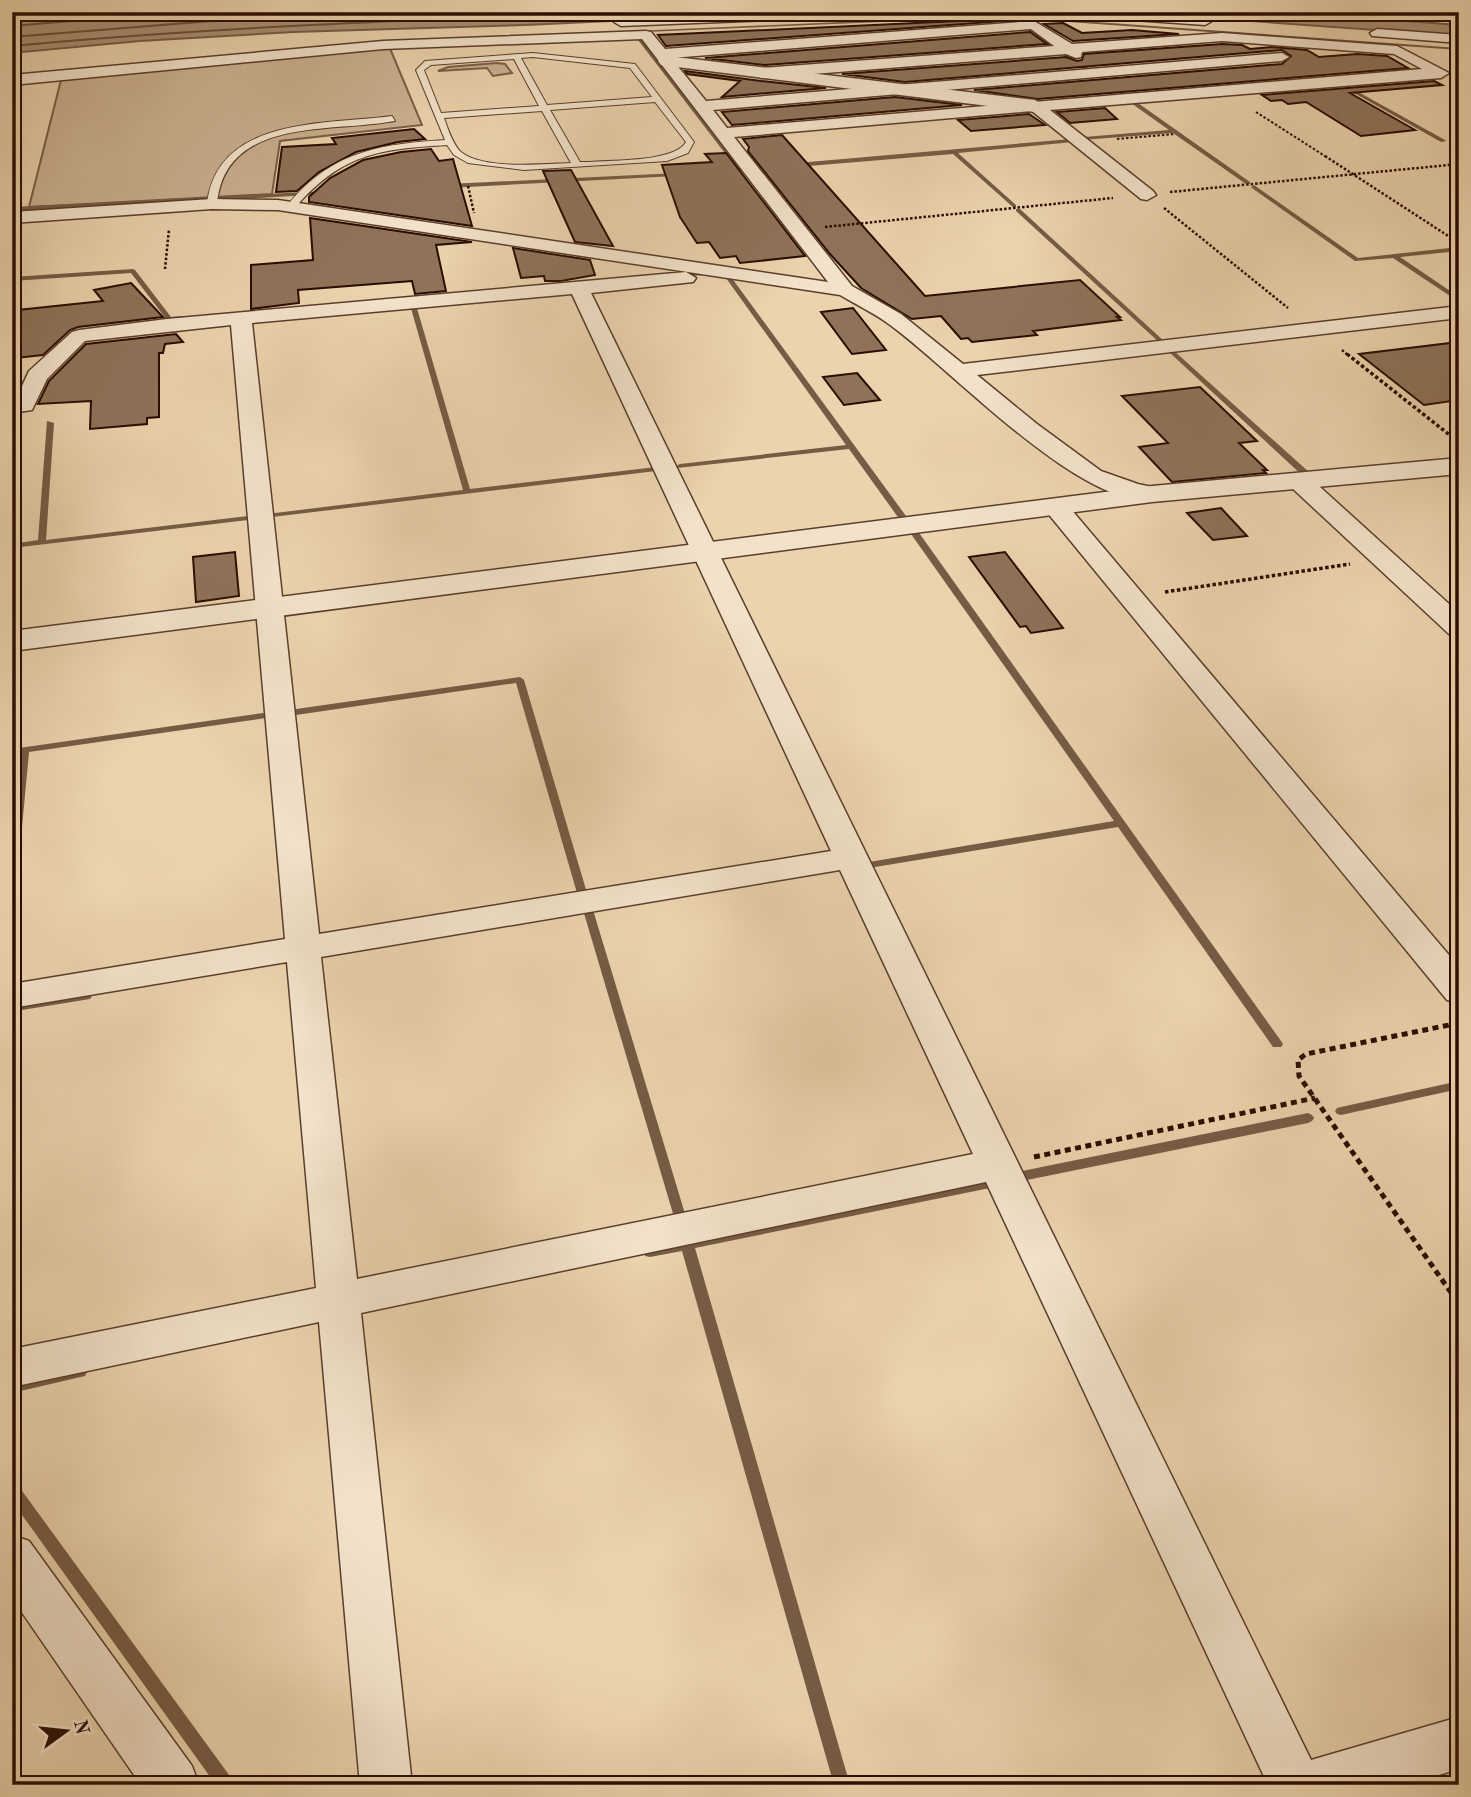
<svg xmlns="http://www.w3.org/2000/svg" width="1471" height="1797" viewBox="0 0 1471 1797" font-family="'Old Standard TT',serif">
	<style>
		.green { fill: #cab190; stroke: #7a5e48; stroke-width: 2 }
		.water { fill: #a98f73; stroke: #765b45; stroke-width: 2 }
		.lines { fill: none; stroke-linecap: round; stroke-linejoin: round }
		.shore { stroke: #6a4e3a; stroke-width: 2 }
		.stream { fill: #765b45; fill-rule: evenodd }
		.building { fill: #8e735a; stroke: #2a0c01; stroke-width: 2 }
		.service-casing { stroke: #5a3e2c; stroke-width: 2 }
		.minor-casing { stroke: #5a3e2c; stroke-width: 3 }
		.tertiary-casing { stroke: #5a3e2c; stroke-width: 3 }
		.path-far3 { stroke: #2a0c01; stroke-width: 2; stroke-dasharray: 2.5 2; stroke-linecap: butt }
		.path-far2 { stroke: #2a0c01; stroke-width: 2.5; stroke-dasharray: 2.5 2; stroke-linecap: butt }
		.path-far1 { stroke: #2a0c01; stroke-width: 3.5; stroke-dasharray: 3.5 2.5; stroke-linecap: butt }
		.path { stroke: #2a0c01; stroke-width: 5; stroke-dasharray: 6 4.5; stroke-linecap: butt }
		.service { fill: #f2e2ca; fill-rule: evenodd }
		.minor { fill: #f2e2ca; fill-rule: evenodd }
		.tertiary { fill: #f2e2ca; fill-rule: evenodd }
	</style>
	<rect width="100%" height="100%" fill="#ebd3ad"/>
	<filter id="stains"><feTurbulence type="fractalNoise" baseFrequency=".00286" numOctaves="4"/><feColorMatrix values="0 0 0 0 .2 0 0 0 0 .09 0 0 0 0 .02 0 0 0 .5 -.17"/></filter>
	<radialGradient id="worn" r=".72"><stop offset=".6" stop-color="#630" stop-opacity="0"/><stop offset="1" stop-color="#630" stop-opacity=".3"/></radialGradient>
	<path class="green" d="M 389,46 L 422,125 L 280,141 L 272,194 L 29,207 L 62,76 Z
		M 497,63 L 505,64 L 512,73 L 493,76 L 487,68 L 438,71 L 448,67 Z"/>
	<path class="water" d="M 800,12 L 526,25 L 293,32 L 140,41 L 12,53 L 12,13 Z
		M 1126,12 L 1284,12 L 1459,25 L 1459,36 Z"/>
	<g class="lines">
		<path class="shore" d="M 1227,12 L 1319,19 L 1323,12
			M 12,26 L 179,12
			M 12,37 L 212,21 L 411,12
			M 12,46 C 213,27 414,20 616,12"/>
		<path class="stream" d="M 1435,12 L 1459,13 L 1459,15 L 1437,13 Z
			M 1000,15 L 1459,48 L 1459,50 L 1000,17 L 385,43 L 383,42 Z
			M 1028,28 L 1032,28 L 1056,46 L 1056,48 L 1052,48 L 1028,30 Z
			M 635,36 L 639,36 L 743,169 L 743,171 L 725,172 L 725,170 L 737,169 Z
			M 1063,52 L 1090,69 L 1090,71 L 1086,71 L 1061,54 Z
			M 1342,83 L 1445,140 L 1446,141 L 1441,142 L 1340,85 Z
			M 1131,101 L 1135,101 L 1250,182 L 1250,184 L 1246,184 L 1173,133 L 1082,140 L 1084,137 L 1169,130 L 1131,103 Z
			M 1071,139 L 1073,142 L 958,153 L 1016,205 L 1016,207 L 1014,208 L 953,154 L 797,167 L 794,165 L 797,163 Z
			M 1453,147 L 1459,148 L 1459,152 L 1453,149 Z
			M 678,173 L 678,175 L 676,176 L 448,188 L 445,186 L 448,184 Z
			M 1254,185 L 1358,258 L 1459,247 L 1459,251 L 1400,257 L 1459,297 L 1459,302 L 1393,258 L 1355,261 L 1252,188 L 1251,187 Z
			M 329,191 L 329,193 L 327,194 L 222,200 L 219,198 L 222,196 Z
			M 205,198 L 206,199 L 203,201 L 12,211 L 12,207 Z
			M 1016,209 L 1020,209 L 1165,342 L 1165,344 L 1161,344 L 1016,211 Z
			M 133,269 L 135,270 L 171,317 L 185,316 L 188,318 L 187,319 L 167,320 L 131,273 L 12,281 L 12,277 Z
			M 707,272 L 708,273 L 705,275 L 676,277 L 673,275 L 676,273 Z
			M 729,276 L 731,277 L 906,516 L 906,520 L 900,520 L 849,449 L 677,468 L 676,466 L 680,464 L 846,445 L 726,278 Z
			M 413,303 L 416,305 L 470,489 L 656,467 L 660,469 L 656,471 L 272,517 L 272,513 L 275,513 L 463,490 L 410,305 Z
			M 1169,350 L 1173,350 L 1310,473 L 1310,477 L 1304,477 L 1169,352 Z
			M 47,421 L 54,423 L 46,540 L 248,516 L 252,518 L 248,520 L 12,548 L 12,544 L 38,540 Z
			M 911,530 L 917,530 L 1281,1041 L 1283,1044 L 1281,1047 L 1273,1047 L 1118,827 L 869,868 L 865,867 L 864,865 L 865,863 L 869,862 L 1114,821 L 911,534 Z
			M 520,677 L 524,680 L 587,893 L 586,895 L 578,895 L 577,893 L 516,683 L 296,715 L 291,712 L 296,709 Z
			M 263,713 L 266,714 L 268,716 L 266,718 L 29,752 L 17,881 L 12,884 L 12,824 L 19,754 L 12,755 L 12,749 Z
			M 588,907 L 593,910 L 686,1217 L 684,1221 L 680,1222 L 676,1221 L 674,1217 L 583,910 Z
			M 86,992 L 90,993 L 92,996 L 90,999 L 16,1011 L 12,1010 L 12,1004 L 16,1003 Z
			M 1459,1081 L 1459,1089 L 1341,1115 L 1337,1114 L 1335,1111 L 1337,1108 L 1341,1107 Z
			M 1308,1113 L 1312,1115 L 1314,1118 L 1312,1121 L 1308,1123 L 1022,1181 L 1018,1179 L 1016,1176 L 1018,1173 L 1022,1171 Z
			M 990,1178 L 994,1180 L 996,1183 L 994,1186 L 990,1188 L 695,1248 L 850,1785 L 834,1785 L 682,1251 L 650,1257 L 645,1256 L 644,1252 L 645,1248 L 680,1241 L 681,1237 L 686,1236 L 691,1238 Z
			M 80,1366 L 85,1368 L 87,1372 L 85,1376 L 12,1393 L 12,1381 Z
			M 12,1482 L 17,1484 L 232,1779 L 234,1785 L 216,1785 L 12,1501 Z"/>
	</g>
	<path class="building" d="M 1001,19 L 1004,21 L 666,46 L 658,35 Z
		M 1063,23 L 1082,33 L 1132,30 L 1179,34 L 1073,41 L 1044,24 Z
		M 1030,32 L 1047,44 L 765,65 L 705,58 Z
		M 1222,44 L 1242,45 L 1250,49 L 1272,47 L 1307,50 L 1319,57 L 1357,54 L 1387,56 L 1408,68 L 1038,99 L 974,90 L 1282,64 L 1291,56 L 1282,50 L 905,82 L 842,74 L 1066,57 L 1077,61 L 1082,60 L 1084,54 Z
		M 685,71 L 761,81 L 826,88 L 722,97 L 740,81 L 687,74 Z
		M 1434,81 L 1442,85 L 1350,93 L 1415,130 L 1361,136 L 1306,102 L 1288,104 L 1282,100 L 1271,101 L 1262,95 Z
		M 895,97 L 962,105 L 732,125 L 722,112 Z
		M 1105,108 L 1117,119 L 1070,123 L 1057,112 Z
		M 1029,114 L 1045,125 L 971,131 L 958,120 Z
		M 414,129 L 425,139 L 398,142 L 356,152 L 319,172 L 297,191 L 276,192 L 282,147 L 336,144 L 332,138 Z
		M 782,135 L 925,296 L 1080,280 L 1120,317 L 1117,317 L 1121,320 L 1033,331 L 1037,335 L 972,342 L 968,338 L 961,339 L 941,316 L 912,319 L 861,288 L 830,254 L 748,151 L 749,147 L 743,139 Z
		M 431,149 L 439,161 L 453,159 L 472,226 L 309,202 L 309,197 L 330,178 L 363,160 L 401,152 Z
		M 726,153 L 805,256 L 740,263 L 736,256 L 720,258 L 709,242 L 697,243 L 680,217 L 662,165 L 712,162 L 705,154 Z
		M 571,170 L 613,246 L 575,242 L 543,171 Z
		M 310,218 L 472,242 L 436,245 L 446,291 L 415,294 L 412,281 L 298,290 L 299,303 L 251,309 L 251,265 L 313,260 Z
		M 513,248 L 590,260 L 595,275 L 561,281 L 545,281 L 544,276 L 521,278 Z
		M 131,283 L 163,317 L 78,327 L 70,330 L 43,355 L 16,358 L 18,310 L 103,301 L 94,290 Z
		M 853,308 L 886,350 L 852,354 L 821,312 Z
		M 176,334 L 183,342 L 165,344 L 163,353 L 159,353 L 159,417 L 147,418 L 147,424 L 90,429 L 91,401 L 38,404 L 49,381 L 86,344 Z
		M 1459,342 L 1459,400 L 1424,405 L 1359,354 Z
		M 857,373 L 880,400 L 844,405 L 823,377 Z
		M 1200,387 L 1257,441 L 1239,443 L 1267,470 L 1263,470 L 1266,473 L 1172,482 L 1139,447 L 1168,443 L 1122,396 Z
		M 1221,508 L 1247,536 L 1213,540 L 1187,513 Z
		M 235,552 L 239,596 L 196,602 L 193,557 Z
		M 1005,552 L 1063,628 L 1031,633 L 1026,626 L 1020,627 L 969,557 Z"/>
	<g class="lines">
		<g class="service-casing">
			<path id="service" d="M 533,53 L 635,64 L 694,142 L 688,153 L 667,161 L 524,170 L 468,163 L 454,155 L 447,145 C 378,149 341,154 294,209 L 286,207 C 330,152 378,144 445,140 L 416,70 L 425,61 ZM 533,57 L 630,68 L 652,97 L 547,105 L 521,58 ZM 514,59 L 539,106 L 441,113 L 424,70 L 431,65 ZM 655,102 L 686,142 C 675,162 612,160 590,162 L 580,162 L 550,110 ZM 542,111 L 571,163 C 542,164 484,170 461,152 C 453,145 448,129 444,118 Z
				M 392,116 L 395,121 C 332,133 225,116 217,204 L 212,207 L 207,204 C 217,116 326,125 392,116 Z"/>
		</g>
		<g class="minor-casing">
			<path id="minor" d="M 759,12 L 874,12 L 867,16 L 621,26 L 614,22 L 621,18 Z
				M 1070,12 L 1140,12 L 1205,17 L 1212,21 L 1205,25 L 1077,16 Z
				M 1034,21 L 1072,44 L 1222,33 L 1397,46 L 1449,73 L 1441,78 L 1050,110 L 1153,191 L 1156,195 L 1147,200 L 1141,199 L 1032,111 L 734,137 L 852,286 L 901,314 L 963,364 L 1459,306 L 1459,318 L 977,375 L 1037,424 L 1101,471 L 1138,484 L 1161,489 L 1164,494 L 1161,499 C 1087,518 946,363 886,322 C 872,312 855,304 840,295 L 278,210 L 212,209 L 12,223 L 12,212 L 212,199 L 278,200 L 828,282 L 642,39 L 383,49 L 12,85 L 12,75 L 383,41 L 646,31 L 651,32 L 665,49 ZM 1031,29 L 1054,46 L 761,68 L 753,73 L 761,78 L 1066,54 L 1076,58 L 1081,57 L 1082,52 L 1222,41 L 1394,54 L 1422,69 L 727,128 L 713,110 L 1282,61 L 1289,57 L 1282,53 L 706,101 L 671,58 Z
				M 1377,29 L 1459,35 L 1459,43 L 1372,36 L 1370,33 Z
				M 686,272 L 696,278 L 693,282 L 591,293 L 1311,1760 L 1459,1717 L 1459,1769 L 1405,1785 L 1268,1785 L 986,1182 L 361,1313 L 412,1785 L 360,1785 L 319,1322 L 12,1387 L 12,1349 L 316,1288 L 287,962 L 12,1008 L 12,984 L 285,939 L 231,325 L 85,341 L 47,379 L 32,410 L 12,413 L 12,399 L 16,399 L 29,371 L 72,332 L 79,330 L 167,319 ZM 572,294 L 831,851 L 319,934 L 252,323 ZM 840,870 L 973,1154 L 357,1279 L 321,957 Z
				M 1300,475 L 1309,477 L 1459,613 L 1459,636 L 1449,634 L 1291,487 L 1288,482 L 1291,477 Z
				M 1055,499 L 1064,501 L 1459,967 L 1459,1003 L 1447,1000 L 1046,511 L 1043,506 L 1046,501 Z
				M 12,1535 L 29,1541 L 192,1766 L 199,1785 L 141,1785 L 12,1598 Z"/>
		</g>
		<g class="tertiary-casing">
			<path id="tertiary" d="M 667,56 L 1035,100 L 1044,106 L 1035,112 L 661,65 L 658,61 L 661,57 Z
				M 1459,458 L 1459,474 L 1152,502 L 12,651 L 12,631 L 1152,486 Z"/>
		</g>
		<path class="path-far3" d="M 1334,12 L 1367,15
			M 1256,112 L 1328,158
			M 1117,139 L 1175,134"/>
		<path class="path-far2" d="M 1325,156 L 1459,243
			M 468,186 L 474,213
			M 1170,192 L 1459,164
			M 1164,208 L 1288,308
			M 825,227 L 1113,198
			M 165,269 L 169,229
			M 1342,350 L 1349,356"/>
		<path class="path-far1" d="M 1347,354 L 1456,440
			M 1165,592 L 1350,564"/>
		<path class="path" d="M 1459,1023 L 1306,1054 L 1298,1060 L 1299,1076 L 1459,1304
			M 1034,1157 L 1315,1098"/>
		<use href="#service" class="service"/>
		<use href="#minor" class="minor"/>
		<use href="#tertiary" class="tertiary"/>
	</g>
	<rect width="1471" height="1797" fill="none" stroke="#ebd3ad" stroke-width="42"/>
	<rect x="14" y="14" width="1443" height="1769" fill="none" stroke="#2a0c01" stroke-width="3.5"/>
	<rect x="21" y="21" width="1429" height="1755" fill="none" stroke="#2a0c01" stroke-width="2"/>
	<g transform="translate(66 1731) rotate(75)" stroke="#f2e2ca" stroke-width="5" paint-order="stroke">
	<path d="M0-5L12 26L0 18L-12 26Z" fill="#2a0c01"/>
	<text y="-10" font-size="19" font-weight="bold" text-anchor="middle" fill="#2a0c01">N</text>
	</g>
	<rect width="100%" height="100%" filter="url(#stains)"/>
	<rect width="100%" height="100%" fill="url(#worn)"/>
</svg>
